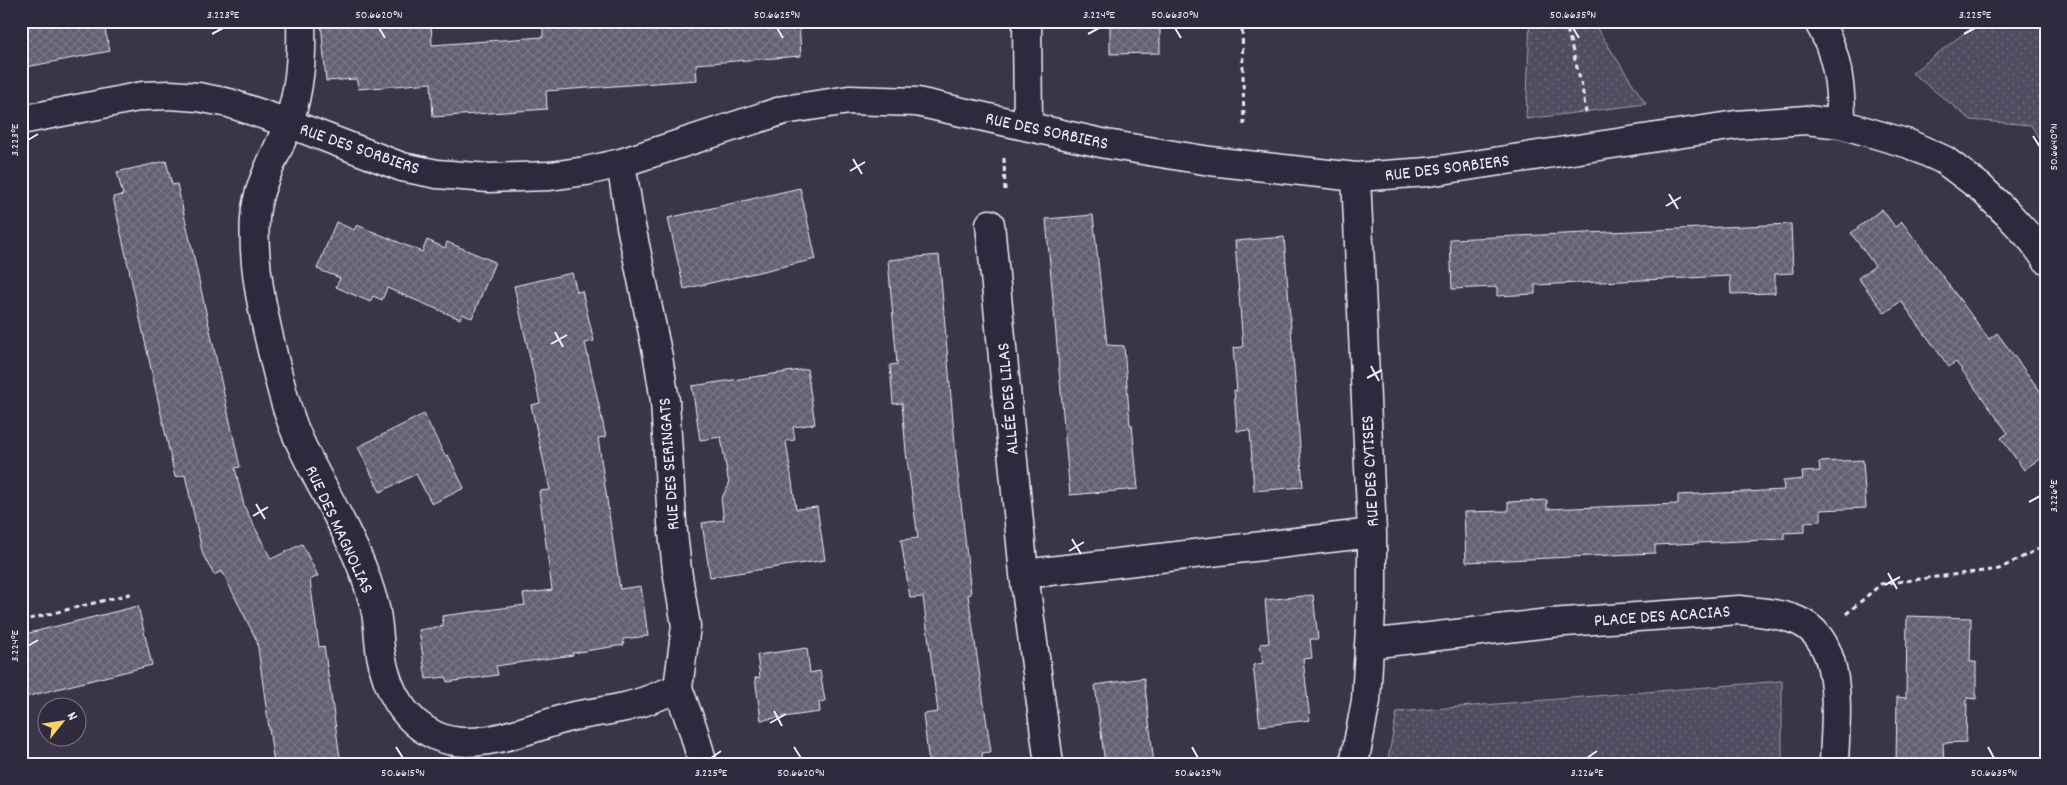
<svg xmlns="http://www.w3.org/2000/svg" width="2067" height="785" viewBox="0 0 2067 785" font-family="Dekko,sans-serif">
	<style>
		.grass { fill: url(#grass-dots); stroke: #9ca0ac }
		.building { fill: url(#building-cross-hatch); stroke: #e8f1f8 }
		.lines { fill: none; stroke-linecap: round; stroke-linejoin: round }
		.minor-casing { stroke: #e8f1f8; stroke-width: 31 }
		.path { stroke: #e8f1f8; stroke-width: 3; stroke-dasharray: 5 4; stroke-linecap: butt }
		.minor { stroke: #2f2a3d; stroke-width: 28 }
		.ticks { fill: none; stroke: #e8f1f8; stroke-width: 2 }
		.labels { text-anchor: middle; stroke-width: 5; stroke-linejoin: round; paint-order: stroke }
		.street-label { font-size: 18px; fill: #e8f1f8; stroke: #2f2a3d }
		.neatline { fill: none; stroke: #e8f1f8; stroke-width: 2 }
		.ticks-label { font-size: 12px; text-anchor: middle; fill: #e8f1f8 }
	</style>
	<defs>
		<pattern id="grass-dots" width="8" height="8" patternUnits="userSpaceOnUse" patternTransform="scale(1.25)"><rect width="8" height="8" fill="#504e5f"/><path d="M2 2h.1M6 6h.1" fill="none" stroke="#696877" stroke-width="1.8" stroke-linecap="round"/></pattern>
		<pattern id="building-cross-hatch" width="8" height="8" patternUnits="userSpaceOnUse" patternTransform="scale(1.25)"><rect width="8" height="8" fill="#636171"/><path d="M0 0l8 8M0 8l8-8" fill="none" stroke="#797886"/></pattern>
	</defs>
	<rect width="100%" height="100%" fill="#3a3648"/>
	<filter id="ink" filterUnits="userSpaceOnUse"><feTurbulence type="fractalNoise" baseFrequency=".02" numOctaves="2"/><feDisplacementMap in="SourceGraphic" scale="10" xChannelSelector="R" yChannelSelector="G"/><feConvolveMatrix kernelMatrix="1 2 1 2 8 2 1 2 1" color-interpolation-filters="sRGB"/></filter>
	<g filter="url(#ink)">
		<path class="grass" d="M 1530,21 L 1592,21 L 1646,104 L 1526,119 Z
			M 1980,21 L 2046,21 L 2046,151 L 2031,125 L 1971,120 L 1912,73 Z
			M 1782,681 L 1782,764 L 1387,764 L 1397,712 Z"/>
		<path class="building" d="M 21,21 L 103,21 L 110,51 L 21,68 Z
			M 321,21 L 431,21 L 432,45 L 543,37 L 543,21 L 799,21 L 801,56 L 696,64 L 697,80 L 546,91 L 547,109 L 433,117 L 431,83 L 359,89 L 356,79 L 326,81 Z
			M 1110,21 L 1160,21 L 1160,53 L 1110,54 Z
			M 166,161 L 172,185 L 177,184 L 193,253 L 240,467 L 235,468 L 244,506 L 271,559 L 302,544 L 318,576 L 310,580 L 319,647 L 324,646 L 341,764 L 274,764 L 257,641 L 222,571 L 214,575 L 203,555 L 185,475 L 175,477 L 113,197 L 123,195 L 117,172 Z
			M 800,188 L 816,259 L 684,289 L 668,218 Z
			M 1882,209 L 1895,227 L 1902,222 L 1989,339 L 1997,333 L 2046,399 L 2046,454 L 2024,470 L 2001,438 L 2008,433 L 1956,362 L 1949,367 L 1901,301 L 1885,313 L 1858,278 L 1875,266 L 1851,233 Z
			M 1093,215 L 1107,345 L 1124,346 L 1130,425 L 1132,425 L 1138,489 L 1070,495 L 1046,219 Z
			M 336,222 L 354,230 L 357,225 L 422,252 L 427,240 L 445,248 L 447,242 L 495,262 L 472,318 L 462,314 L 460,319 L 387,288 L 382,300 L 373,296 L 370,302 L 336,287 L 340,278 L 317,269 Z
			M 1791,224 L 1793,273 L 1775,274 L 1775,293 L 1731,294 L 1730,276 L 1535,285 L 1535,294 L 1497,296 L 1497,287 L 1452,289 L 1450,239 Z
			M 1284,237 L 1303,487 L 1254,491 L 1250,430 L 1237,431 L 1234,390 L 1237,391 L 1233,348 L 1243,347 L 1235,241 Z
			M 939,255 L 956,456 L 971,594 L 968,595 L 991,752 L 982,753 L 983,764 L 929,764 L 923,714 L 938,712 L 923,597 L 910,598 L 901,540 L 918,538 L 906,452 L 902,403 L 893,404 L 890,365 L 897,364 L 888,260 Z
			M 572,273 L 577,292 L 582,291 L 594,341 L 585,343 L 606,437 L 598,438 L 620,589 L 641,586 L 648,636 L 623,639 L 624,645 L 572,653 L 573,655 L 496,666 L 498,675 L 447,682 L 446,677 L 426,679 L 419,630 L 443,626 L 442,616 L 525,605 L 523,594 L 552,590 L 539,491 L 550,490 L 531,405 L 540,403 L 514,286 Z
			M 807,369 L 815,424 L 793,427 L 795,440 L 786,441 L 796,509 L 817,507 L 825,560 L 710,577 L 702,523 L 724,520 L 721,499 L 729,485 L 721,437 L 700,440 L 692,386 Z
			M 424,414 L 445,456 L 448,455 L 464,488 L 432,504 L 416,474 L 380,492 L 358,447 Z
			M 1863,460 L 1866,508 L 1821,510 L 1821,521 L 1805,522 L 1805,532 L 1784,533 L 1784,539 L 1655,545 L 1655,553 L 1466,562 L 1464,512 L 1508,511 L 1508,502 L 1547,500 L 1547,509 L 1678,504 L 1678,495 L 1784,490 L 1783,481 L 1803,479 L 1802,472 L 1820,471 L 1819,462 Z
			M 1313,595 L 1318,639 L 1310,639 L 1312,658 L 1303,659 L 1310,720 L 1260,726 L 1253,665 L 1263,663 L 1260,644 L 1269,643 L 1265,600 Z
			M 138,606 L 152,665 L 21,698 L 21,635 Z
			M 1907,616 L 1971,618 L 1970,662 L 1976,662 L 1976,699 L 1967,698 L 1966,742 L 1943,743 L 1944,764 L 1896,764 L 1897,697 L 1906,698 Z
			M 807,648 L 810,673 L 820,671 L 825,701 L 819,702 L 820,712 L 761,720 L 755,678 L 760,677 L 757,655 Z
			M 1144,678 L 1154,764 L 1105,764 L 1095,685 Z"/>
		<g class="lines">
			<g class="minor-casing">
				<path id="minor" d="M 301,21 C 302,57 300,88 289,122 C 278,153 257,184 255,218 C 252,265 263,313 274,359 C 280,384 286,409 296,433 C 316,480 345,523 363,570 C 367,581 371,593 374,604 C 379,621 378,638 381,655 C 387,689 403,721 436,736 C 476,754 531,727 570,717 C 588,713 607,711 625,707 C 643,703 661,695 678,688
					M 1027,21 L 1028,126
					M 1818,21 C 1838,53 1841,87 1841,124
					M 21,120 L 143,96 L 170,95 L 198,97 L 229,103 L 288,123 L 402,167 L 437,174 L 489,178 L 550,176 L 586,171 L 621,163 L 784,110 L 849,100 L 917,102 L 1106,144 L 1210,161 L 1356,177 L 1428,172 L 1736,125 L 1806,120 L 1841,124 L 1909,144 L 1944,160 L 1980,187 L 2008,214 L 2033,241 L 2046,259
					M 621,163 L 631,226 L 658,357 L 665,401 L 672,523 L 677,570 L 686,626 L 678,688 L 693,729 L 703,764
					M 990,224 L 1024,574 L 1049,764
					M 1024,574 L 1372,533
					M 1369,644 L 1550,623 L 1739,610 C 1758,612 1778,613 1796,620 C 1847,640 1835,720 1834,764
					M 1354,764 L 1366,701 L 1372,592 L 1372,533 L 1356,177"/>
			</g>
			<path class="path" d="M 1242,21 L 1244,128
				M 1565,21 L 1582,87 L 1586,113
				M 1004,158 L 1005,192
				M 1846,614 L 1881,584 L 1999,569 L 2046,545
				M 21,621 L 134,593"/>
			<use href="#minor" class="minor"/>
		</g>
	</g>
	<path class="ticks" d="M 379,28 L 385,38M 777,28 L 783,38M 1175,28 L 1181,38M 1573,28 L 1579,38M 212,34 L 223,28M 1088,34 L 1099,28M 1964,34 L 1975,28M 2033,136 L 2040,147M 28,140 L 38,134M 853,159 L 862,174M 850,171 L 865,162M 1669,194 L 1678,209M 1666,206 L 1681,197M 555,332 L 563,347M 551,344 L 567,335M 1371,366 L 1379,381M 1367,378 L 1382,370M 2029,502 L 2040,496M 256,504 L 265,519M 253,516 L 268,507M 1072,539 L 1081,554M 1069,551 L 1084,542M 1888,573 L 1897,589M 1885,585 L 1900,577M 28,646 L 38,640M 774,711 L 782,726M 770,723 L 786,714M 396,747 L 403,758M 794,747 L 801,758M 1192,747 L 1198,758M 1988,747 L 1994,758M 711,758 L 721,751M 1587,758 L 1597,751"/>
	<g class="labels">
		<g class="street-label">
			<text transform="translate(1047 130) rotate(12)" y="6">RUE DES SORBIERS</text>
			<text transform="translate(360 148) rotate(19)" y="6">RUE DES SORBIERS</text>
			<text transform="translate(1447 167) rotate(-7)" y="6">RUE DES SORBIERS</text>
			<text transform="translate(1007 399) rotate(-95)" y="6">ALLÉE DES LILAS</text>
			<text transform="translate(668 464) rotate(-94)" y="6">RUE DES SERINGATS</text>
			<text transform="translate(1369 471) rotate(-93)" y="6">RUE DES CYTISES</text>
			<text transform="translate(340 529) rotate(65)" y="6">RUE DES MAGNOLIAS</text>
			<text transform="translate(1662 615) rotate(-4)" y="6">PLACE DES ACACIAS</text>
		</g>
	</g>
	<rect width="2067" height="785" fill="none" stroke="#2f2a3d" stroke-width="55"/>
	<g transform="translate(62 722) rotate(60)"><circle r="24" fill="#2f2a3d" stroke="#797a88"/>
	<path d="M0-4L9 19L0 12L-9 19Z" fill="#ffd166"/>
	<text y="-8" font-size="14" font-weight="bold" text-anchor="middle" fill="#e8f1f8">N</text>
	</g>
	<rect x="28" y="28" width="2012" height="730" class="neatline"/>
	<g class="ticks-label">
		<text x="223" y="18">3.223°E</text>
		<text x="379" y="18">50.6620°N</text>
		<text x="777" y="18">50.6625°N</text>
		<text x="1099" y="18">3.224°E</text>
		<text x="1175" y="18">50.6630°N</text>
		<text x="1573" y="18">50.6635°N</text>
		<text x="1975" y="18">3.225°E</text>
		<text transform="translate(14 140) rotate(-90)" y="4">3.223°E</text>
		<text transform="translate(2053 147) rotate(-90)" y="4">50.6640°N</text>
		<text transform="translate(2053 496) rotate(-90)" y="4">3.226°E</text>
		<text transform="translate(14 646) rotate(-90)" y="4">3.224°E</text>
		<text x="403" y="776">50.6615°N</text>
		<text x="711" y="776">3.225°E</text>
		<text x="801" y="776">50.6620°N</text>
		<text x="1198" y="776">50.6625°N</text>
		<text x="1587" y="776">3.226°E</text>
		<text x="1994" y="776">50.6635°N</text>
	</g>
</svg>
